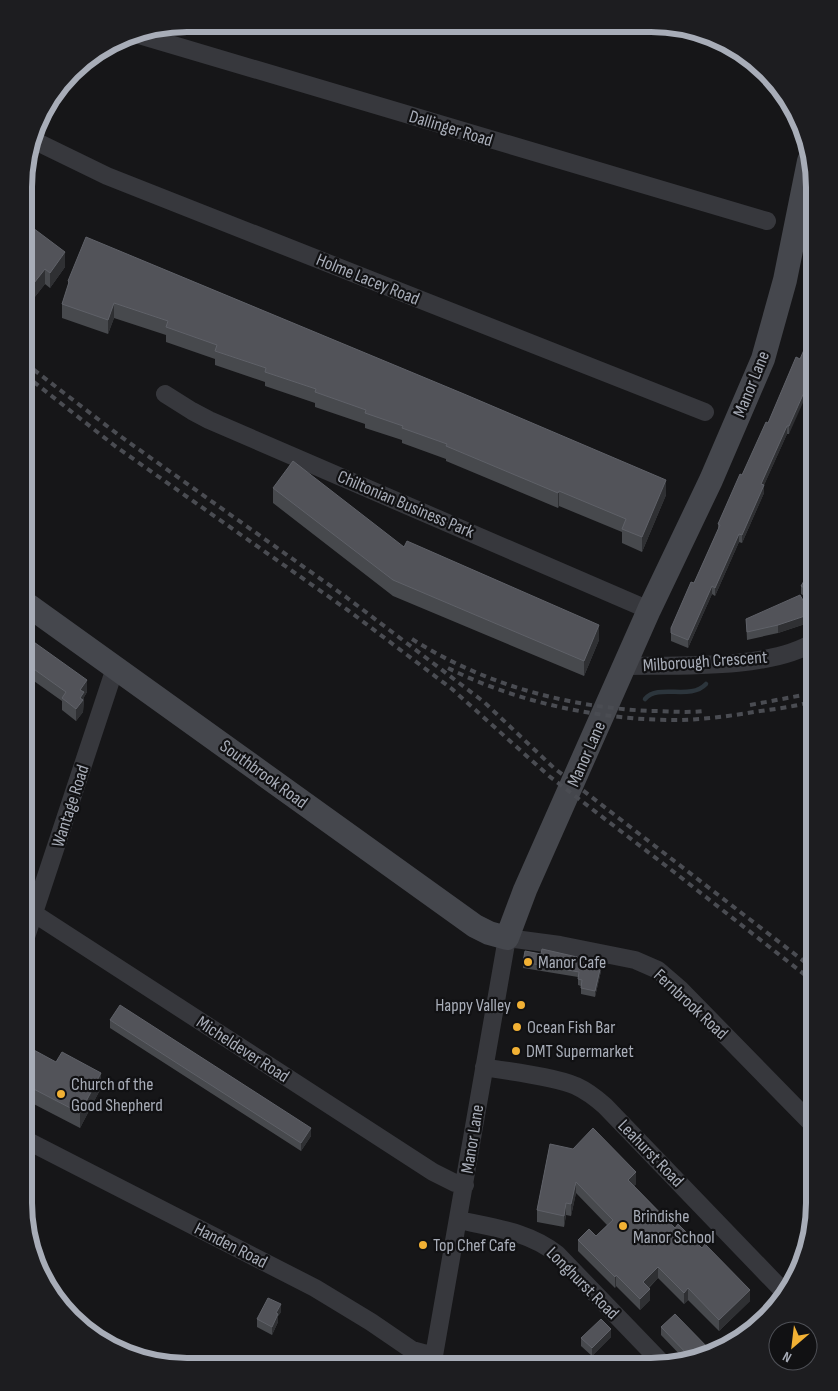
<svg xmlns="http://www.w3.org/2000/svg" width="838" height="1391" viewBox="0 0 838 1391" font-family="'Sofia Sans Condensed',sans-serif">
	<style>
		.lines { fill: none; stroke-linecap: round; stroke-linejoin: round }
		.stream { stroke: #2c353c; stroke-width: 4.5 }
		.street { stroke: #37383d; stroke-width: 18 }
		.secondary { stroke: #45474d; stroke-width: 24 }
		.rail { stroke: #4a4c52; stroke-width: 4; stroke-dasharray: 6 5; stroke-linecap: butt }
		.wall { fill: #47494d }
		.shaded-wall { fill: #2f3033 }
		.building { fill: #525359; stroke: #5f6168 }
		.poi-dot { fill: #f2b134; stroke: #111113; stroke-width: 2 }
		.labels { text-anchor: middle; stroke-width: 4.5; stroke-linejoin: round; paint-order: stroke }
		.street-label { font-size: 18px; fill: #a8adb8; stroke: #111113 }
		.poi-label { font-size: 18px; fill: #a8adb8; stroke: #111113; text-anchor: start }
		.rim { fill: none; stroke: #a8adb8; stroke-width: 6 }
	</style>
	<rect width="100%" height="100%" fill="#161618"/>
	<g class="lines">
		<path class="stream" d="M 645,699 C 659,683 690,701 706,684"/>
		<path class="street" d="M 136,34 L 767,221
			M 33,140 L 107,176 L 705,412
			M 165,394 L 192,411 L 209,420 L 649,610
			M 624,666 C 677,665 769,670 814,642
			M 24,907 L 433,1172 L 455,1183 L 465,1185
			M 24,943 L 115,668
			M 484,1067 C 511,1072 552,1076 576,1086 C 587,1091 596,1098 605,1106 L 786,1294
			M 24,1139 L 315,1288 L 371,1322 L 412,1350 L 434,1356
			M 459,1220 C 494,1228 528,1231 557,1254 L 664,1365
			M 432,1367 L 507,938 L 560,945 L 635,960 L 658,970 L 680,989 L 814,1126"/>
		<path class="secondary" d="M 25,603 L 475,926 L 489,933 L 507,938 L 525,890 L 649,610 L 711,480 L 763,359 L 785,280 L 809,161"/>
		<path class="rail" d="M 25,363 L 120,436 L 346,597 L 425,657 L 484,702 L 554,768 L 814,969
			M 25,375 L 115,446 L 349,611 L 452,689 L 549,776 L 674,872 L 814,982
			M 412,639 C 483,684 566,707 650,711 C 668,711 686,713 703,711
			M 448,668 C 518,703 604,721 682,720 C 706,719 730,716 754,712 C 774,709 794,707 814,701
			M 750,705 L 814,693"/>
	</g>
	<path class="wall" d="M 25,222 L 65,267 L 50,288 L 45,284 L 34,298 L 25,292 Z
		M 68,281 L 666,495 L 642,552 L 622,543 L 622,532 L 559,506 L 558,508 L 446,461 L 446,459 L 402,443 L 402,440 L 365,428 L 365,424 L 315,407 L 315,403 L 265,386 L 265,382 L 215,365 L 215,359 L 166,342 L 166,335 L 114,318 L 108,334 L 62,318 L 62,304 L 68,287 Z
		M 800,359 L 789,434 L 787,434 L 764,485 L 764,493 L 742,543 L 739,542 L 715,596 L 712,594 L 688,648 L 671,641 L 671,628 L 694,583 L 718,530 L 718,524 Z
		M 273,488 L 404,547 L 599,640 L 584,676 L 393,596 L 273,503 Z
		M 814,564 L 814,602 L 801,594 L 801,586 Z
		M 746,619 L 811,622 L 778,633 L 747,640 Z
		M 24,635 L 87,692 L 84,697 L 83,712 L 76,721 L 62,710 L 62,701 L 24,674 Z
		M 577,960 L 601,971 L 595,997 L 581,994 L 581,986 L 578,985 L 578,977 L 523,968 L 523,962 Z
		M 110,1020 L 311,1136 L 301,1151 L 110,1028 Z
		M 24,1064 L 101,1088 L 80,1128 L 24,1099 Z
		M 550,1144 L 636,1184 L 634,1186 L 675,1228 L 750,1301 L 719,1331 L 688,1300 L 684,1304 L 658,1278 L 649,1288 L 650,1300 L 640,1310 L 616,1286 L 615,1288 L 578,1251 L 578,1240 L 596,1236 L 607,1225 L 576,1193 L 571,1216 L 566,1215 L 564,1227 L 537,1222 L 537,1210 Z
		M 281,1312 L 278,1316 L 278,1322 L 272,1335 L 257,1327 L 257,1319 Z
		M 661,1327 L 713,1355 L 685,1360 L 661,1335 Z
		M 611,1337 L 592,1356 L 581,1346 L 581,1338 Z"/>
	<path class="shaded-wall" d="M 65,252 L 65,267 L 50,288 L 50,273 Z
		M 45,269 L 45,284 L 34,298 L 34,283 Z
		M 114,303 L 114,318 L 108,334 L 108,320 Z
		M 814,370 L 814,378 L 789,434 L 789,426 Z
		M 787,426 L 787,434 L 761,492 L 761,484 Z
		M 666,480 L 666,495 L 642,552 L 642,537 Z
		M 764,485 L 764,493 L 742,543 L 742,535 Z
		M 559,491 L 559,506 L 558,508 L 558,493 Z
		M 739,534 L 739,542 L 715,596 L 715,588 Z
		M 712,586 L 712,594 L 688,648 L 688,640 Z
		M 811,614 L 811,622 L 778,633 L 778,625 Z
		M 599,625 L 599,640 L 584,676 L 584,661 Z
		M 87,680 L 87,692 L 84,697 L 83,712 L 76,721 L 76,709 L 80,690 Z
		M 601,965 L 601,971 L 595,997 L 595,991 Z
		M 101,1073 L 101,1088 L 80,1128 L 80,1113 Z
		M 311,1128 L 311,1136 L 301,1151 L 301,1143 Z
		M 636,1172 L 636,1184 L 628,1191 L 628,1180 Z
		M 576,1182 L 576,1193 L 571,1216 L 571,1204 Z
		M 566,1203 L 566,1215 L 564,1227 L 564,1216 Z
		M 658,1267 L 658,1278 L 643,1293 L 643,1282 Z
		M 616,1275 L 616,1286 L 615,1288 L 615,1277 Z
		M 688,1288 L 688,1300 L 684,1304 L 684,1293 Z
		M 650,1289 L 650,1300 L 640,1310 L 640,1299 Z
		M 750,1290 L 750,1301 L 719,1331 L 719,1320 Z
		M 281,1304 L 281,1312 L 278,1316 L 278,1322 L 272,1335 L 272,1327 L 276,1313 Z
		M 611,1329 L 611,1337 L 592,1356 L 592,1348 Z"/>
	<path class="building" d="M 25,222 L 65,252 L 50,273 L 45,269 L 34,283 L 25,276 Z
		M 86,237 L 464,394 L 666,480 L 642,537 L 622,529 L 626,519 L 559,491 L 558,493 L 446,446 L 447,444 L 402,428 L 403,426 L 365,413 L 366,410 L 315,392 L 316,389 L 265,372 L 266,368 L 215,351 L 217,345 L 166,327 L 168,321 L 114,303 L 108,320 L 62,304 L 69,282 L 68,281 Z
		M 807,343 L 814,347 L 814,370 L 789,426 L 787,426 L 761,484 L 764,485 L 742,535 L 739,534 L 715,588 L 712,586 L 688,640 L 671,633 L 671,628 L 691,582 L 694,583 L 720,525 L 718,524 L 740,474 L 742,475 L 766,422 L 768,423 L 796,357 L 800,359 Z
		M 293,461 L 404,547 L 407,541 L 599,625 L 584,661 L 393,580 L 273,488 Z
		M 814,564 L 814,594 L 801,586 Z
		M 800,595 L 811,614 L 778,625 L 747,632 L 746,619 Z
		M 24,635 L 87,680 L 80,690 L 84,692 L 80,698 L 83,700 L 76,709 L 62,698 L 66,692 L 24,662 Z
		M 542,949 L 577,957 L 577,960 L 601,965 L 595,991 L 581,988 L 582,980 L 578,979 L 579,972 L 523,962 L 525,951 L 541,954 Z
		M 120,1005 L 311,1128 L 301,1143 L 110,1020 Z
		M 32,1049 L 56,1062 L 62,1052 L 101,1073 L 80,1113 L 24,1084 L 24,1064 Z
		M 593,1128 L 636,1172 L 628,1180 L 675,1228 L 678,1224 L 702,1248 L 705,1244 L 750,1290 L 719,1320 L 688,1288 L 684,1293 L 658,1267 L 643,1282 L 650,1289 L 640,1299 L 616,1275 L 615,1277 L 578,1240 L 589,1229 L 596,1236 L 613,1220 L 576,1182 L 571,1204 L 566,1203 L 564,1216 L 537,1210 L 550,1144 L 573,1149 Z
		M 268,1298 L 281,1304 L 276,1313 L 278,1314 L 272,1327 L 257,1319 Z
		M 675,1314 L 713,1353 L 715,1351 L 716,1352 L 713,1355 L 696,1358 L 694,1356 L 691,1358 L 661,1327 Z
		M 601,1319 L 611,1329 L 592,1348 L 581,1338 Z"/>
	<g class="poi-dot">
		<circle cx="528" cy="962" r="5"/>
		<circle cx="521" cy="1005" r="5"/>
		<circle cx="517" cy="1027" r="5"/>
		<circle cx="516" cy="1051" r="5"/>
		<circle cx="61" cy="1094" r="5"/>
		<circle cx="623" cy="1226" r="5"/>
		<circle cx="423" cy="1245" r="5"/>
	</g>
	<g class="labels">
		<g class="street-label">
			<text transform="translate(451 128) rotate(17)" y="6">Dallinger Road</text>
			<text transform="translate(368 279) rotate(22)" y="6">Holme Lacey Road</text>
			<text transform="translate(751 384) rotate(-68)" y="6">Manor Lane</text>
			<text transform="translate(406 504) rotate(23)" y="6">Chiltonian Business Park</text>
			<text transform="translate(705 661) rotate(-4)" y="6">Milborough Crescent</text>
			<text transform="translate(586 754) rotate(-66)" y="6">Manor Lane</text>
			<text transform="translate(264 774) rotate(36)" y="6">Southbrook Road</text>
			<text transform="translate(70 806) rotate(-72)" y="6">Wantage Road</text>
			<text transform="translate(691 1004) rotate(43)" y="6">Fernbrook Road</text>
			<text transform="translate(243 1049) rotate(33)" y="6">Micheldever Road</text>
			<text transform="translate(472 1139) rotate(-81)" y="6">Manor Lane</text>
			<text transform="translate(651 1153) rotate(46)" y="6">Leahurst Road</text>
			<text transform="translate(231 1245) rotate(27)" y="6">Handen Road</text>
			<text transform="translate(583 1283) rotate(45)" y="6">Longhurst Road</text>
		</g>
		<g class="poi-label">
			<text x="538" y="968">Manor Cafe</text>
			<text x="511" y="1011" text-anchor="end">Happy Valley</text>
			<text x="527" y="1033">Ocean Fish Bar</text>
			<text x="526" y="1057">DMT Supermarket</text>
			<text x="71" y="1090">Church of the<tspan x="71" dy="21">Good Shepherd</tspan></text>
			<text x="633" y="1222">Brindishe<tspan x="633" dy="21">Manor School</tspan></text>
			<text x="433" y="1251">Top Chef Cafe</text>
		</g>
	</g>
	<path d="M0 0H838V1391H0ZM187 32H651A155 155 0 0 1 806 187V1203A155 155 0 0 1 651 1358H187A155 155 0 0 1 32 1203V187A155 155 0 0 1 187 32Z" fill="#1d1d20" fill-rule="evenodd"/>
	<path class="rim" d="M187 32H651A155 155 0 0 1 806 187V1203A155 155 0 0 1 651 1358H187A155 155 0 0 1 32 1203V187A155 155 0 0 1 187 32Z"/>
	<g transform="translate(793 1346) rotate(208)"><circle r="24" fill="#111113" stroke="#4d4f55"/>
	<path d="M0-4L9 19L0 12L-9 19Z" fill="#f2b134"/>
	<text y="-8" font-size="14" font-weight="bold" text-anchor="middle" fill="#a8adb8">N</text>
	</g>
</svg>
